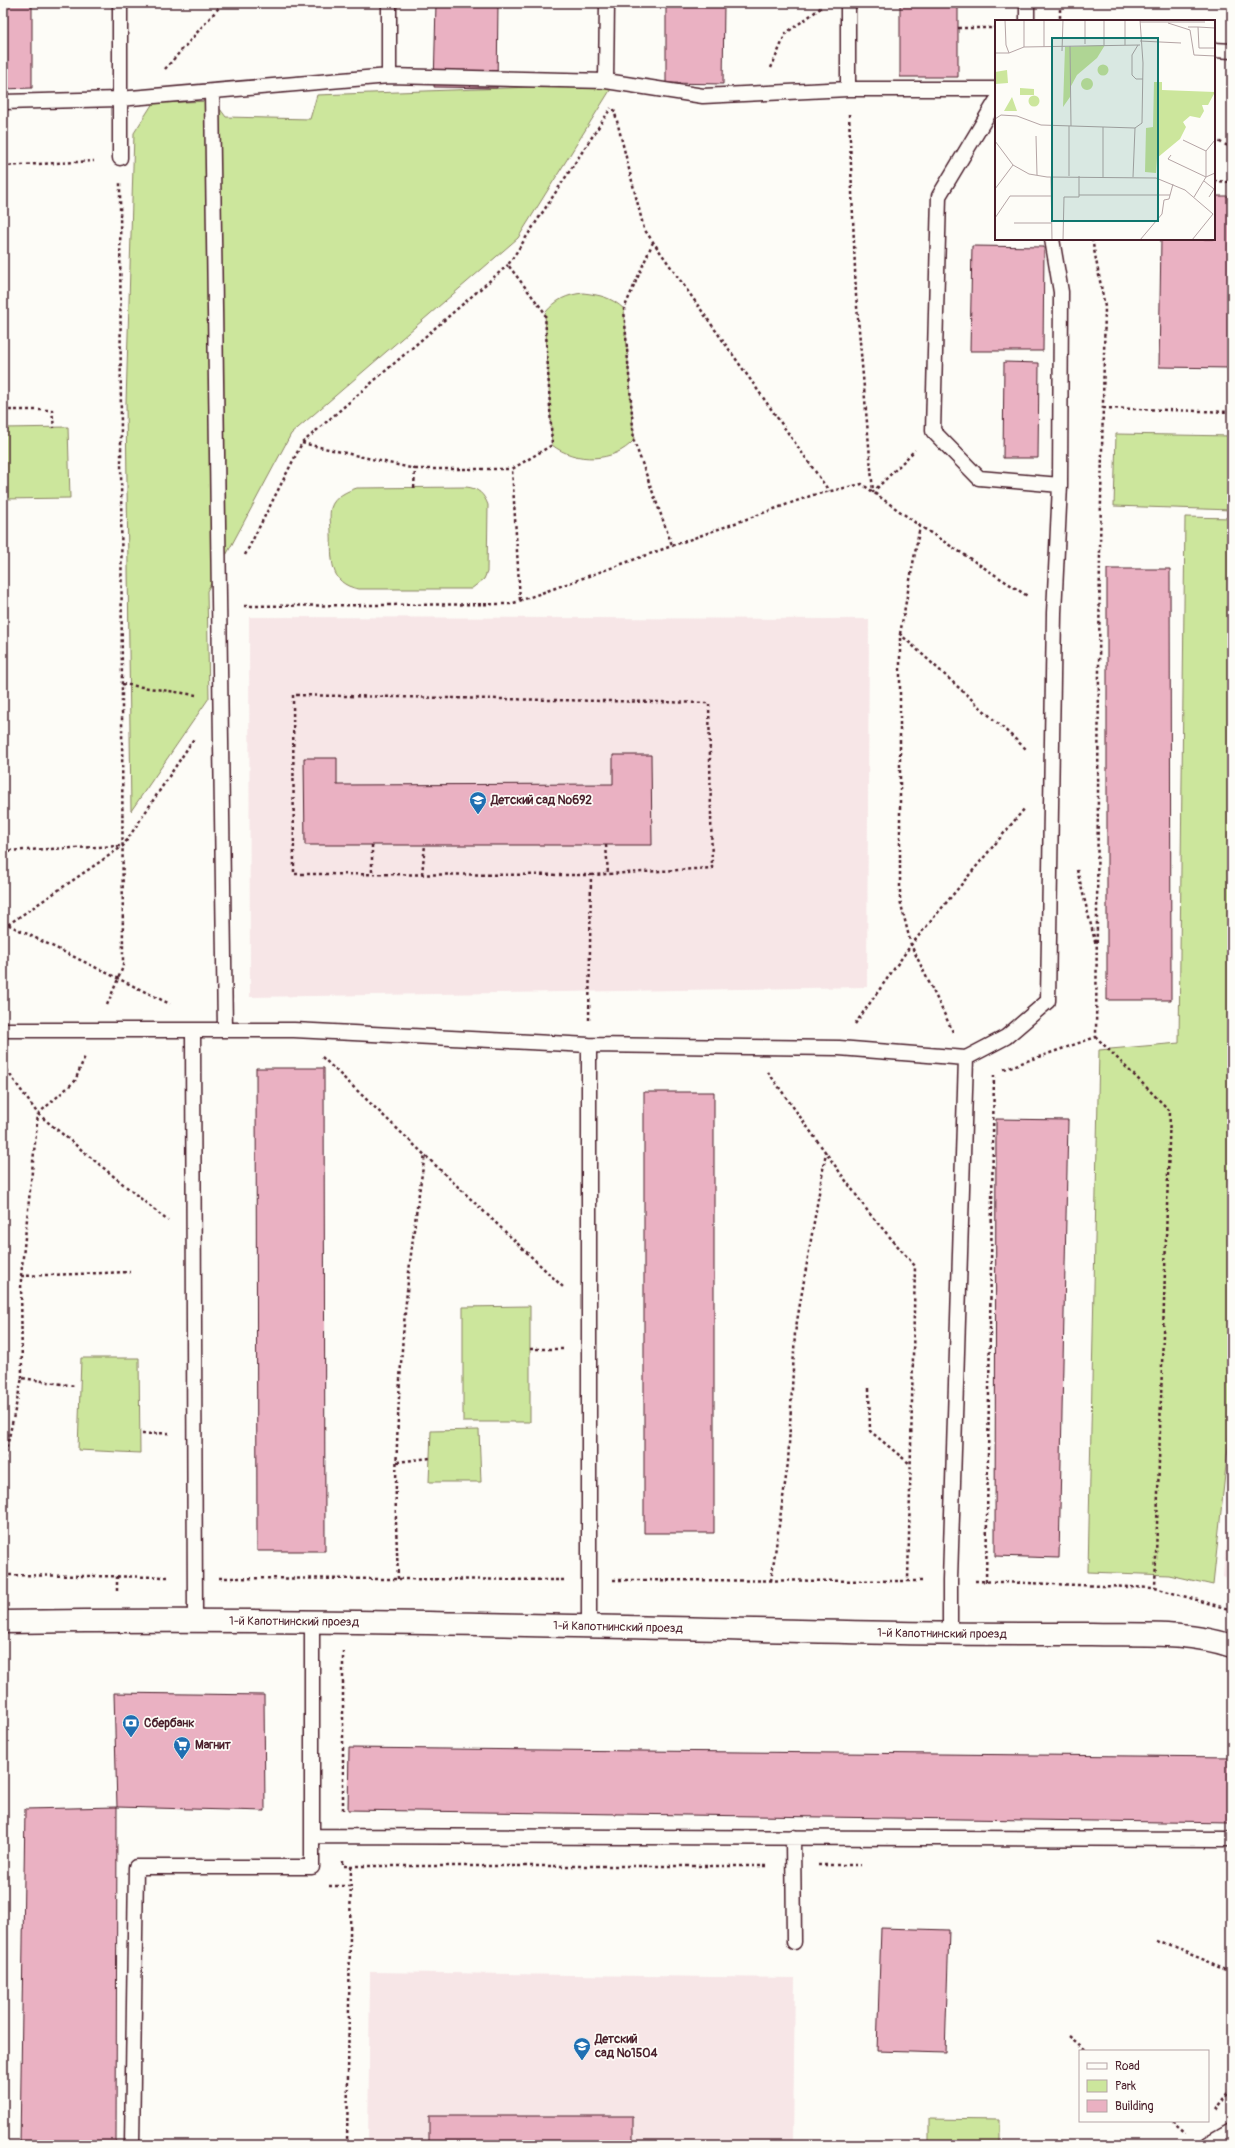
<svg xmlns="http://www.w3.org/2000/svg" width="1235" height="2148" viewBox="0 0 1235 2148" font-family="Pangolin,sans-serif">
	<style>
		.built { fill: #f7e6e7 }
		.green { fill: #cce69c; stroke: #8b8264 }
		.building { fill: #eab1c2; stroke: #4a1f2b }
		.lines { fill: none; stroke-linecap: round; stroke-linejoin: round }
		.lane-casing { stroke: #4a1f2b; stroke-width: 17 }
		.secondary-casing { stroke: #4a1f2b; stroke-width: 25 }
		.path { stroke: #4a1f2b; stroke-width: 2.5; stroke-dasharray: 3 3; stroke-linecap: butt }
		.lane { stroke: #fdfcf7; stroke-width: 14 }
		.secondary { stroke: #fdfcf7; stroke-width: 22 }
		.labels { text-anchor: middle; stroke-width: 3.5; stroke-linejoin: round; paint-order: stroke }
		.poi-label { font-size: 12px; font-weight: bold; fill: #4a1f2b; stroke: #fdfcf7; text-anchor: start }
		.street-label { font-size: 12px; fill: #4a1f2b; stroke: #fdfcf7 }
		.inset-road { fill: none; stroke: #b5a4a5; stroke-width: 1 }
		.view { fill: #0f766e; fill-opacity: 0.15; stroke: #0f766e; stroke-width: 2 }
		.inset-edge { fill: none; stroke: #4a1f2b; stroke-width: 2 }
	</style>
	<rect width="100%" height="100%" fill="#fdfcf7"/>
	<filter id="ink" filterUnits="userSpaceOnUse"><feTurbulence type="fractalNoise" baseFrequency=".025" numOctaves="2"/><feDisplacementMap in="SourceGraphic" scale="8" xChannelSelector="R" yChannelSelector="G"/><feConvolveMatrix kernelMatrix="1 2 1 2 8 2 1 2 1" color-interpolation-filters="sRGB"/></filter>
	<g filter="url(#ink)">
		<path class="built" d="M 249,617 L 869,619 L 867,987 L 250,997 Z
			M 1232,1477 L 1232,1580 L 1223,1576 Z
			M 370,1972 L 795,1978 L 793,2145 L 368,2145 Z"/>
		<path class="green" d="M 614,84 L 518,238 L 291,434 L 207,591 L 209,698 L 131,811 L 126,403 L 134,133 L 153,103 L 214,101 L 226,117 L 310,119 L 317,95 Z
			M 583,293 C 600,295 611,297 624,309 L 634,440 C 614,463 575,463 552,445 L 545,313 C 557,299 566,295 583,293 Z
			M 68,427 L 70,498 L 3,499 L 3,428 Z
			M 1116,434 L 1232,436 L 1232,510 L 1114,506 Z
			M 357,488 L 466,487 C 478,488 484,494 488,505 L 487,572 L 484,579 L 471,589 L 359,589 C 328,584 332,558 331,533 C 331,525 329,515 331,508 C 334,497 347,491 357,488 Z
			M 1185,517 L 1232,518 L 1232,1410 L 1213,1585 L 1169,1575 L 1088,1572 L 1099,1050 L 1179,1043 Z
			M 530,1306 L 530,1422 L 463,1422 L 463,1307 Z
			M 81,1358 L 139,1358 L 140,1453 L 78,1450 Z
			M 479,1430 L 481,1482 L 429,1482 L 431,1431 Z
			M 929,2119 L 999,2120 L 999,2145 L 929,2145 Z"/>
		<path class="building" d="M 3,3 L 32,3 L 32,88 L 3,89 Z
			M 436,3 L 498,3 L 497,88 L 434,87 Z
			M 666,3 L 724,3 L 723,84 L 666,83 Z
			M 900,3 L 958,3 L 958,77 L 900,77 Z
			M 1214,196 L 1232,196 L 1232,368 L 1159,367 L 1161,239 L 1214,239 Z
			M 972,246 L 1044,247 L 1043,351 L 970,351 Z
			M 1004,362 L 1039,363 L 1038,458 L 1003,458 Z
			M 1107,569 L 1170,569 L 1171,1000 L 1107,1000 Z
			M 613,755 L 651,755 L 652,845 L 305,845 L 304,758 L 337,758 L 337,785 L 613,784 Z
			M 256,1068 L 324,1068 L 325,1551 L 257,1551 Z
			M 644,1092 L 714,1092 L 714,1533 L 644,1533 Z
			M 996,1119 L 1068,1120 L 1059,1558 L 995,1556 Z
			M 114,1693 L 264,1695 L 265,1811 L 117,1807 Z
			M 349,1748 L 1232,1757 L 1232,1823 L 348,1810 Z
			M 117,1807 L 116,2145 L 20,2145 L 25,1809 Z
			M 881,1928 L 949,1930 L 945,2053 L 877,2051 Z
			M 429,2116 L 633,2116 L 633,2145 L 429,2145 Z"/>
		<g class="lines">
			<g class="lane-casing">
				<path id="lane" d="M 389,3 L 389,76
					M 848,3 L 848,89
					M 1027,3 L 1027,21
					M 1214,50 L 1232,51
					M 606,81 L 607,3
					M 212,92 L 225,1030
					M 996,101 L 939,196 L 933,431 L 979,478 L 1060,485
					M 3,102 L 119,99 L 389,76 L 606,81 L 703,96 L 848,89 L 996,89
					M 120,158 L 120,3
					M 3,1030 L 294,1030 L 589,1045 L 839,1048 L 966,1058
					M 193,1030 L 195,1621
					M 589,1045 L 589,1627
					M 950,1634 L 950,1580 L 966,1058 L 1006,1037 L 1048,1001 L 1054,613 L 1060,485 L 1061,292 L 1052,239
					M 312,1836 L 1232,1839
					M 793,1837 L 794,1942
					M 132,2145 L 136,1867 L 312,1867 L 312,1622
					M 1208,2145 L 1232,2131"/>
			</g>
			<g class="secondary-casing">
				<g id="secondary">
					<path id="s1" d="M 3,1622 C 302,1617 601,1627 899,1633 C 963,1634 1027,1634 1091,1634 C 1138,1635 1187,1631 1232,1646"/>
				</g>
			</g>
			<path class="path" d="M 1060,3 L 1060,21
				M 958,28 L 996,28
				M 771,68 L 786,33 L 822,7
				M 165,69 L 223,3
				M 614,109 L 644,229 L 829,491
				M 849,114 L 856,295 L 873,492 L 915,450
				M 1214,139 L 1232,148
				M 3,166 L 94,161
				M 1214,181 L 1232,182
				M 1092,239 L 1105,307 L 1100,546 L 1096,1037 L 1170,1111 L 1155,1588
				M 653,242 L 624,309 L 634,441 L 672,545
				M 1103,408 L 1232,412
				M 3,410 L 52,410 L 54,428
				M 302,443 L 415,469 L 414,488
				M 415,469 L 512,469
				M 245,555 L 302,443 L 508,265
				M 520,600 L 512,469 L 552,445 L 545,313 L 508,265 L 611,108
				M 244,606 L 511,604 L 813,495 L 862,484 L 920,526 L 1029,597
				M 900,634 L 920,526
				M 122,684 L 196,695
				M 372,845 L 372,874
				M 606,845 L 608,874
				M 3,851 L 122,846
				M 1077,870 L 1096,945
				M 422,874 L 425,845
				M 3,922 L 170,1004
				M 3,928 L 123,846 L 195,737
				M 107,1005 L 123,967 L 120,183
				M 589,1020 L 591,875 L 294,874 L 293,695 L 709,703 L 712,868 L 591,875
				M 855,1024 L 911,945 L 1025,808
				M 953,1032 L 911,945 L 900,900 L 900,634 L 1026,749
				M 322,1057 L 563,1287
				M 3,1065 L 38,1114 L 75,1081 L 85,1056
				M 1004,1069 L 1096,1037
				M 768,1072 L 869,1213 L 915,1266 L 908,1581
				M 38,1114 L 168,1221
				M 21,1276 L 38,1114
				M 530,1349 L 564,1349
				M 22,1378 L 21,1276 L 130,1272
				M 869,1388 L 870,1431 L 910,1464
				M 142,1434 L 170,1433
				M 397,1462 L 430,1458
				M 3,1465 L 22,1378 L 75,1386
				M 3,1575 L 170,1577
				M 117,1576 L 117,1592
				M 219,1578 L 564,1580
				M 398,1579 C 397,1547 395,1515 396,1483 C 398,1373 407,1263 425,1155
				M 613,1580 L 924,1581
				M 771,1581 L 788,1463 L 795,1333 L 826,1152
				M 975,1581 L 1155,1588 L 1232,1610
				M 986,1582 L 994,1073
				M 343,1651 L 343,1812
				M 343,1861 L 343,1866 L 769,1866
				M 818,1865 L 861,1865
				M 329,1886 L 351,1886
				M 1157,1941 L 1232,1971
				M 1069,2036 L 1087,2051
				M 1215,2111 L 1232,2088
				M 1172,2121 L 1186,2133
				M 347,2145 L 351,1866"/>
			<use href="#lane" class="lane"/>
			<use href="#secondary" class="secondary"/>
		</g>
	</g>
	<defs>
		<g id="school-pin" transform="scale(0.9)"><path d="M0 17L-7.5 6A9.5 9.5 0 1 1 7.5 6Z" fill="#1f6fb2" stroke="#fdfcf7"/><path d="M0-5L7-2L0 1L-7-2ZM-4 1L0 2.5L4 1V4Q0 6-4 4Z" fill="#fff"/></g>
		<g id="bank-pin" transform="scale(0.9)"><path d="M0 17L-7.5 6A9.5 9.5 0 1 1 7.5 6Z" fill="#1f6fb2" stroke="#fdfcf7"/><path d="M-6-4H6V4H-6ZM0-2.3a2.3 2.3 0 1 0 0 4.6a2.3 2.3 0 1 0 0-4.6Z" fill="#fff"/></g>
		<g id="supermarket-pin" transform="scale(0.9)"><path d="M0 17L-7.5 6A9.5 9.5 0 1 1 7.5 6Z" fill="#1f6fb2" stroke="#fdfcf7"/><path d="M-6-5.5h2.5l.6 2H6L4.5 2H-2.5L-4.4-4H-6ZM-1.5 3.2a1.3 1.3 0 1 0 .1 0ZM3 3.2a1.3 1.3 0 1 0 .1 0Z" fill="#fff"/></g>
	</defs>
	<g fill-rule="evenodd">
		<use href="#school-pin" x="478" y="800"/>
		<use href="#bank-pin" x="131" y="1723"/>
		<use href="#supermarket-pin" x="182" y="1745"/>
		<use href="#school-pin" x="582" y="2046"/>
	</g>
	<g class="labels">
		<g class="poi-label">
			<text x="491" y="804">Детский сад №692</text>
			<text x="144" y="1727">Сбербанк</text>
			<text x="195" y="1749">Магнит</text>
			<text x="595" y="2043">Детский<tspan x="595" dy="14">сад №1504</tspan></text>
		</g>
		<g class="street-label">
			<text dy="4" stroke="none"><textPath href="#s1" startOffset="291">1-й Капотнинский проезд</textPath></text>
			<text dy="4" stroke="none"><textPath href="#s1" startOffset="615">1-й Капотнинский проезд</textPath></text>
			<text dy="4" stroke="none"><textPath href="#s1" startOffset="939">1-й Капотнинский проезд</textPath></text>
		</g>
	</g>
	<g transform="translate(995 20)">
		<rect width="220" height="220" fill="#fdfcf7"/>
		<path d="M 110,25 L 102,38 L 82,55 L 75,68 L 75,77 L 68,87 L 70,27 ZM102.5 50a5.5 5.5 0 1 1 11 0a5.5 5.5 0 1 1-11 0ZM 12,50 L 13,63 L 0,64 L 0,52 ZM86 64a6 6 0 1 1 12 0a6 6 0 1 1-12 0ZM 159,62 L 167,62 L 167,70 L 220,72 L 213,85 L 207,85 L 209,91 L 205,98 L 195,96 L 188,102 L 191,107 L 185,119 L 162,138 L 161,153 L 150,152 L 151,108 L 158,107 ZM 25,68 L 39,69 L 39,75 L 25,75 ZM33.5 81a5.5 5.5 0 1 1 11 0a5.5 5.5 0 1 1-11 0ZM 17,77 L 22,91 L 9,91 Z" fill="#cce69c"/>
		<path class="inset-road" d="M 10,0 L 11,25 L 14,33M 49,0 L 49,27M 130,0 L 130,25M 145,2 L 210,2M 173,3 L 195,10 L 199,35 L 220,36M 193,7 L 203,7 L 204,28 L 220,28M 203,7 L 220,8M 145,21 L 186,23M 90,24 L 90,0M 109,25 L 109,0M 143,25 L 137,35 L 137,55 L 141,59 L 148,59M 75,26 L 76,106M 29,27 L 29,0M 67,31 L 68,0M 0,33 L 14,33 L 29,27 L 145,25M 0,99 L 6,95 L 22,96 L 46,105 L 140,108M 74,106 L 74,156M 108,107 L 108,157M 41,116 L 42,155M 188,120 L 211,131 L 211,157 L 220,153M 0,121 L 18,145 L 34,154 L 52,157 L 161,158 L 190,170 L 218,194M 211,131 L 220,120M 176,135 L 173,139 L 211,157 L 199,177M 56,157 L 57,220M 138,157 L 140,108 L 147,103 L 148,43 L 145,0M 209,161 L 219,169 L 214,177M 0,169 L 18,145M 84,175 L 175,175M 0,198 L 15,176 L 56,176M 19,203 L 56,203M 68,220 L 69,177 L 84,177 L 84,156M 145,220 L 167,194 L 169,180 L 174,179 L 178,164M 197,220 L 218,194"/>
		<path class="view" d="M 57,18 L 163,18 L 163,201 L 57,201 Z"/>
		<rect width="220" height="220" class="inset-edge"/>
	</g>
	<rect width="1235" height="2148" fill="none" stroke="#fdfcf7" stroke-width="16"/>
	<rect x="8" y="8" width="1219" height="2132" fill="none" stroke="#4a1f2b" stroke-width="1.5" filter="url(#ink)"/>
	<rect x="1079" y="2050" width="130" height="72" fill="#fdfcf7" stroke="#b5a4a5"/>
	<rect x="1087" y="2063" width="20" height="6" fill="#fdfcf7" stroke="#b5a4a5"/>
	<text x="1115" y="2070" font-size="12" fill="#4a1f2b">Road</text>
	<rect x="1087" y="2080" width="20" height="12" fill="#cce69c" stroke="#b5a4a5"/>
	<text x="1115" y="2090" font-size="12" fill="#4a1f2b">Park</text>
	<rect x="1087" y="2100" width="20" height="12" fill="#eab1c2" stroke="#b5a4a5"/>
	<text x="1115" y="2110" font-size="12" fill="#4a1f2b">Building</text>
</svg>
